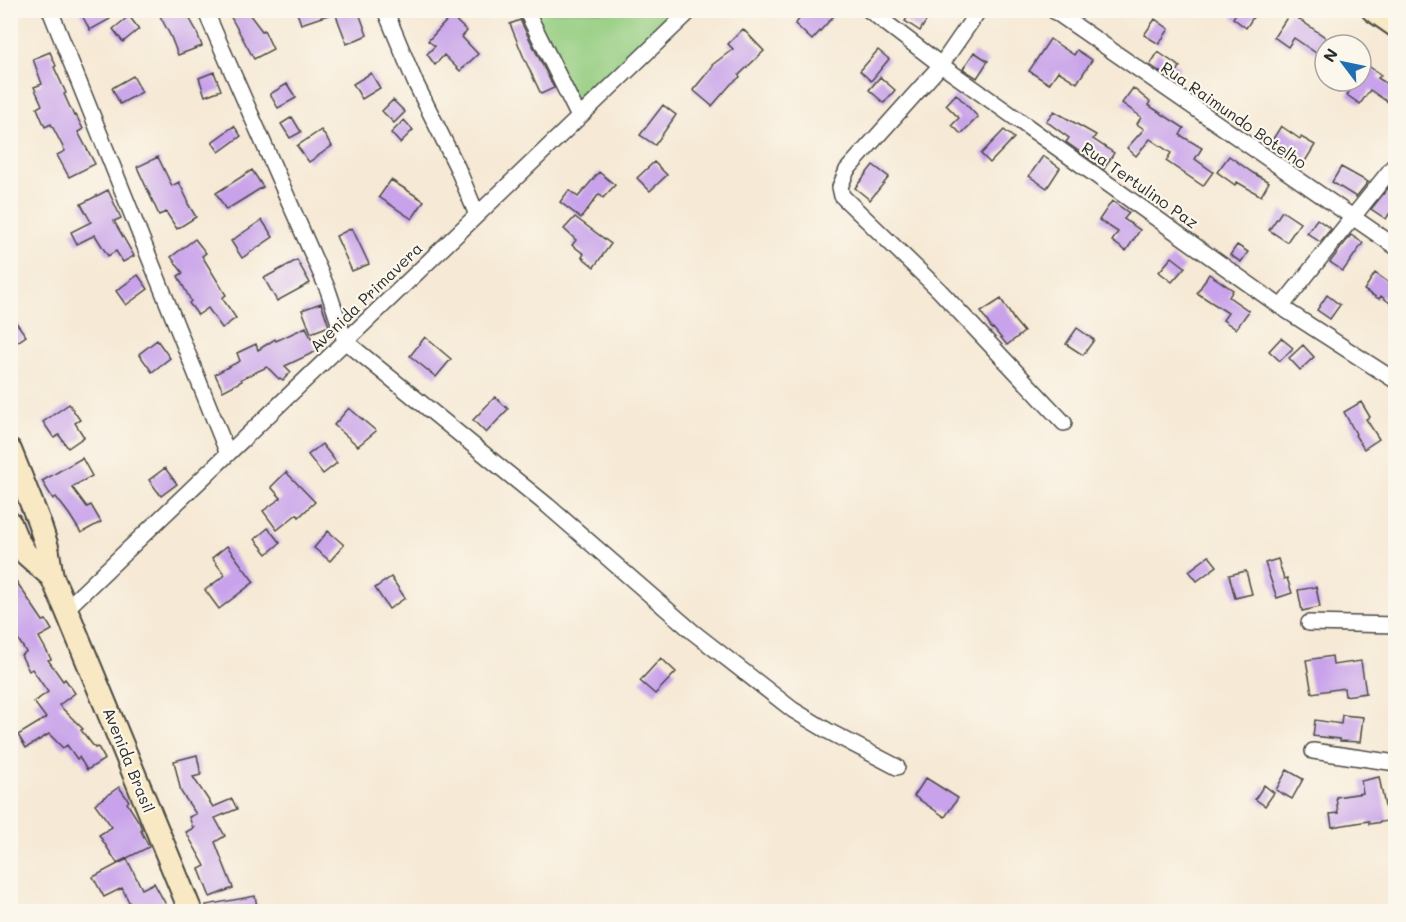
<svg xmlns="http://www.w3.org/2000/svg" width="1406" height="922" viewBox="0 0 1406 922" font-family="Mali,sans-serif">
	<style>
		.green { fill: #93cc7f; stroke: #5f7c55; stroke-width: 1.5 }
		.building { fill: #c8a2ea }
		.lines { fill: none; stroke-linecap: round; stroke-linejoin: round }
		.street-casing { stroke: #494844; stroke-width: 18 }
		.secondary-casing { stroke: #494844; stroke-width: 26 }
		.street { stroke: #fff; stroke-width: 15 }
		.secondary { stroke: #f8e8c3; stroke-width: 22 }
		.labels { text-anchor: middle; stroke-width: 4.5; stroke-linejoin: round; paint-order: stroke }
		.street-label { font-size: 16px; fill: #2b2b2b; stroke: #fbf7ec }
	</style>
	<rect width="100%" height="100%" fill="#fbf7ec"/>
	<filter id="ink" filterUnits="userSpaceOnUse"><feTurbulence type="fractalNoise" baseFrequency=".0167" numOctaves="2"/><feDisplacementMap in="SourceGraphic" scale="12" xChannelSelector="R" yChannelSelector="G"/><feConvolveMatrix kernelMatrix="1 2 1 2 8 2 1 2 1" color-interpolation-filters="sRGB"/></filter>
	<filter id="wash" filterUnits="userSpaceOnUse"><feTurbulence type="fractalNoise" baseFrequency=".008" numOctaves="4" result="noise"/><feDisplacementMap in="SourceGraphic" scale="24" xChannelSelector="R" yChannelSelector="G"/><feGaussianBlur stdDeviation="1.35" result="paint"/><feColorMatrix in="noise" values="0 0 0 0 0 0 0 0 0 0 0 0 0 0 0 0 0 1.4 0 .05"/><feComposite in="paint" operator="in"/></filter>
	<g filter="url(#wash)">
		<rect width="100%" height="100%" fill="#f6e9d5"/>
		<path class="green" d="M 526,11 L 691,11 L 579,117 Z"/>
		<g id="blocks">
			<path class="building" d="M 79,10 L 106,10 L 110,19 L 90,30 Z
				M 157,10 L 185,10 L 196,30 L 202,46 L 178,55 L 171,37 Z
				M 227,10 L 246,10 L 262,31 L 264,30 L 273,49 L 254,59 Z
				M 296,10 L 334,10 L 334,13 L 301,24 Z
				M 334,10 L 358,10 L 367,35 L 347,44 Z
				M 808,10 L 839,10 L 812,40 L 795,24 Z
				M 912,10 L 933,10 L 920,31 L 905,21 Z
				M 1238,10 L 1258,10 L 1246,28 L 1233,18 Z
				M 1290,13 L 1325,37 L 1325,59 L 1294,38 L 1288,47 L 1274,37 Z
				M 129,16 L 139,29 L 123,42 L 113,29 Z
				M 451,16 L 467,31 L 462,37 L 478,54 L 460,71 L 444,55 L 435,65 L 427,54 L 435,46 L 428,41 Z
				M 1155,19 L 1169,29 L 1159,44 L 1144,35 Z
				M 520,20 L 554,88 L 541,94 L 524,58 L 510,24 Z
				M 743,29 L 764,51 L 739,75 L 740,77 L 731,84 L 712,106 L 693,90 L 713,66 L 712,65 L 733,49 L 728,44 Z
				M 1050,39 L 1074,55 L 1077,50 L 1092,60 L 1077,83 L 1058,71 L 1049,84 L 1029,71 Z
				M 878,50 L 889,59 L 871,81 L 860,71 Z
				M 50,52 L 56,66 L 54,67 L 66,93 L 64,94 L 74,116 L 76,115 L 83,129 L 78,132 L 95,164 L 69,177 L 57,155 L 65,151 L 51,124 L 45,127 L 37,108 L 42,105 L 34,87 L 42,84 L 33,59 Z
				M 974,52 L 988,61 L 977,78 L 963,69 Z
				M 1158,52 L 1180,67 L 1172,80 L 1150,65 Z
				M 1367,65 L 1381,75 L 1378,78 L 1395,89 L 1395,107 L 1370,90 L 1360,104 L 1347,95 L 1356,81 L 1361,81 L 1361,73 Z
				M 214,72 L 221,90 L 205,96 L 199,78 Z
				M 371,73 L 380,88 L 362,99 L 353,84 Z
				M 133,76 L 142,92 L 120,104 L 112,88 Z
				M 880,77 L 895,90 L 884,103 L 869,90 Z
				M 287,84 L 296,98 L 278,108 L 270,94 Z
				M 1133,88 L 1150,102 L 1148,105 L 1184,128 L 1180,135 L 1202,148 L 1195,159 L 1213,172 L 1203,186 L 1166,161 L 1171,153 L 1150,139 L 1136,156 L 1127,148 L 1144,129 L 1137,124 L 1141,117 L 1122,103 Z
				M 956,94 L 978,117 L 961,134 L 952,125 L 959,118 L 946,105 Z
				M 393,100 L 405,112 L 394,123 L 382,111 Z
				M 663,105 L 676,115 L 655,145 L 640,135 Z
				M 1054,111 L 1096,135 L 1093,139 L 1114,153 L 1104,169 L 1066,142 L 1069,138 L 1046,121 Z
				M 292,117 L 301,132 L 290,138 L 281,124 Z
				M 404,120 L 413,130 L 400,143 L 391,133 Z
				M 234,126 L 241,136 L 219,152 L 212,142 Z
				M 1281,126 L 1300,139 L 1301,137 L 1315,145 L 1304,163 L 1271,142 Z
				M 321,130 L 332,146 L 309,162 L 297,146 Z
				M 1004,130 L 1014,138 L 990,163 L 981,154 Z
				M 1043,156 L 1060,168 L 1047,188 L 1029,176 Z
				M 1229,156 L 1253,173 L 1269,182 L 1261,196 L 1237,182 L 1235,185 L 1217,172 Z
				M 158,157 L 172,186 L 179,182 L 188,201 L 187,202 L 196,217 L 177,229 L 166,212 L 159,215 L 137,167 Z
				M 654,162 L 667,175 L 650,191 L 637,178 Z
				M 873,165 L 889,177 L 870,200 L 855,188 Z
				M 1341,167 L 1368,182 L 1356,197 L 1332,182 Z
				M 252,170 L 263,187 L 226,210 L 216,193 Z
				M 599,172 L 615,185 L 603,198 L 599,194 L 581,218 L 560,202 L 569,190 L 578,197 Z
				M 391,180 L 424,201 L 412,219 L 379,197 Z
				M 1389,187 L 1395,191 L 1395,205 L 1386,219 L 1371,209 Z
				M 108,190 L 121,218 L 114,221 L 134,256 L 123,262 L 116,251 L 108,256 L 95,235 L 77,244 L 71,232 L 91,222 L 81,204 Z
				M 1112,201 L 1129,213 L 1124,219 L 1140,230 L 1126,251 L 1112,241 L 1118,232 L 1099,220 Z
				M 1282,211 L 1300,223 L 1287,242 L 1269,230 Z
				M 575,217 L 611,244 L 594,267 L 582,257 L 584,254 L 572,245 L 576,240 L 564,229 Z
				M 1317,219 L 1331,229 L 1320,242 L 1307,233 Z
				M 262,220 L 273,237 L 242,258 L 231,241 Z
				M 352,228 L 369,264 L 352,271 L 336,236 Z
				M 1351,235 L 1363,243 L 1343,271 L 1330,262 Z
				M 195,239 L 206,253 L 202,256 L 226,295 L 222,298 L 236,318 L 222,328 L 208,308 L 198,315 L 189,303 L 191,301 L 178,276 L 183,273 L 171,257 Z
				M 1237,245 L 1248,252 L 1241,262 L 1230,255 Z
				M 1172,257 L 1185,267 L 1172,282 L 1159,272 Z
				M 297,260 L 310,283 L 277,301 L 264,278 Z
				M 1375,273 L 1395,287 L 1395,307 L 1381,296 L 1379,299 L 1364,290 Z
				M 1209,274 L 1233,290 L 1229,297 L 1249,311 L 1236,329 L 1223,320 L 1228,313 L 1197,293 Z
				M 138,275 L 148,289 L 126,305 L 116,291 Z
				M 1327,295 L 1340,305 L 1330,319 L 1317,310 Z
				M 1001,299 L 1014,320 L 1024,332 L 1007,345 L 993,328 L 992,329 L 981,312 Z
				M 321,303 L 329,326 L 311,333 L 302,310 Z
				M 10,314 L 26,336 L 10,347 Z
				M 306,327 L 317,351 L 285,366 L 291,372 L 283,380 L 280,378 L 279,379 L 267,367 L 241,379 L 242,381 L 223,391 L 215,374 L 240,361 L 237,353 L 256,344 L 258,350 L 275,339 L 276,341 Z
				M 1077,328 L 1094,340 L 1083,355 L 1066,344 Z
				M 425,337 L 451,359 L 436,377 L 410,356 Z
				M 1281,338 L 1293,348 L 1280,361 L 1269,351 Z
				M 157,340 L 170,358 L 152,372 L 139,354 Z
				M 1303,345 L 1314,357 L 1300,370 L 1289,358 Z
				M 495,397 L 508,409 L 486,433 L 473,420 Z
				M 1361,402 L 1370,417 L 1366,419 L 1379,439 L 1364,449 L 1355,435 L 1356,434 L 1344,412 Z
				M 69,404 L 80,420 L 75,423 L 84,437 L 68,448 L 59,435 L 54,438 L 43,422 Z
				M 349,408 L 376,431 L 358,446 L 334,425 Z
				M 322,444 L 337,463 L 323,474 L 308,455 Z
				M 82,458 L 92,476 L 72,487 L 87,507 L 91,505 L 101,522 L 81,533 L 69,514 L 56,497 L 53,499 L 42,481 Z
				M 165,468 L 177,484 L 161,496 L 149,480 Z
				M 286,472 L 315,502 L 299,517 L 297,514 L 277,530 L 263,511 L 281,498 L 271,487 Z
				M 268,528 L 280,543 L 267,554 L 255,539 Z
				M 328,531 L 344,545 L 330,561 L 314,548 Z
				M 227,546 L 254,582 L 219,609 L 205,590 L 225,575 L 212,558 Z
				M 1209,556 L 1217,566 L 1197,581 L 1189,571 Z
				M 1278,559 L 1284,579 L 1287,578 L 1292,593 L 1277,598 L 1265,563 Z
				M 1246,571 L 1252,594 L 1235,598 L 1229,575 Z
				M 10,572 L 43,621 L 46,620 L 52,630 L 39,637 L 51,659 L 48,660 L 63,681 L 65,679 L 75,693 L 59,705 L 83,729 L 81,730 L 95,748 L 98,747 L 105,759 L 87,770 L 79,757 L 77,759 L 67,745 L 63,748 L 49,734 L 26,748 L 18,735 L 46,718 L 34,702 L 48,692 L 32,669 L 29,671 L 21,655 L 26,652 L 10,626 Z
				M 391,577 L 405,598 L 389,609 L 375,588 Z
				M 1316,587 L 1320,607 L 1302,611 L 1298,590 Z
				M 1332,656 L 1333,665 L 1361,661 L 1366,693 L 1345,696 L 1344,688 L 1312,693 L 1306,660 Z
				M 661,658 L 676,672 L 655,694 L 640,681 Z
				M 1342,715 L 1363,717 L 1360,742 L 1340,741 L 1340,739 L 1313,736 L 1315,720 L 1341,724 Z
				M 197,755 L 201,775 L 193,777 L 213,807 L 232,799 L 237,809 L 215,818 L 225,836 L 215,842 L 233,888 L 210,897 L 199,869 L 205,866 L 186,832 L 195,827 L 193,828 L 189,817 L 196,814 L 181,792 L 174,761 Z
				M 1287,770 L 1303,779 L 1292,799 L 1276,790 Z
				M 1379,777 L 1388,821 L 1369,824 L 1369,821 L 1332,827 L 1330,814 L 1338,813 L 1336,797 L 1363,793 L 1361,781 Z
				M 926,778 L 958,798 L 945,817 L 914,796 Z
				M 1264,785 L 1274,793 L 1265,806 L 1255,799 Z
				M 119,787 L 129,801 L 127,803 L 139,822 L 142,830 L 141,831 L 149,847 L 117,863 L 99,835 L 112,827 L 95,804 Z
				M 127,859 L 142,889 L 154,883 L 170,912 L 134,912 L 122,888 L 104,897 L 93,877 Z
				M 255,896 L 258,912 L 207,912 L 206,905 Z"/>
		</g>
	</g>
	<g filter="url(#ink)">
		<use href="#blocks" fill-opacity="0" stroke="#494844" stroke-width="1.5"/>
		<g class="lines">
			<g class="street-casing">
				<path id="street" d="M 50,10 L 228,454
					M 205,10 L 328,290 L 345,341 L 548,506 L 693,632 L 793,710 L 828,731 L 897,767
					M 385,10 L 415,82 L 457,167 L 477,215
					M 526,10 L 579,117
					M 869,10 L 941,65 L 1281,307 L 1396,381
					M 979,10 L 941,65 L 847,170 L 840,187 L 842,196 L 939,290 L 1064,423
					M 1053,10 L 1396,247
					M 1281,307 L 1396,163
					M 66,609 L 691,10
					M 1309,623 L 1396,625
					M 1313,751 L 1396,763"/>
			</g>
			<g class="secondary-casing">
				<path id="secondary" d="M 1373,10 L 1396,26
					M 10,450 L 39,522 L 47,547 L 52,577 L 66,609 L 191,912
					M 10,523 L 16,538 L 26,554 L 52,577"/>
			</g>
			<use href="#street" class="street"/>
			<use href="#secondary" class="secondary"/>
		</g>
	</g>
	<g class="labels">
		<g class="street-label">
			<text transform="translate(1234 115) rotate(35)" y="6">Rua Raimundo Botelho</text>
			<text transform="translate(1140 185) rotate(35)" y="6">Rua Tertulino Paz</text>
			<text transform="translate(366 297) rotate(-44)" y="6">Avenida Primavera</text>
			<text transform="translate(129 760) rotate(68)" y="6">Avenida Brasil</text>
		</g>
	</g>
	<rect width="1406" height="922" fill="none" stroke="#fbf7ec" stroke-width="36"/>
	<g transform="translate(1343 63) rotate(302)"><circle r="28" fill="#fbf7ec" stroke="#a8a59f" stroke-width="1.5"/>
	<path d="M0-4.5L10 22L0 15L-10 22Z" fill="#1f6fb2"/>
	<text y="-9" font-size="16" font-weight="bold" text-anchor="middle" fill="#2b2b2b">N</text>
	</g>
</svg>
